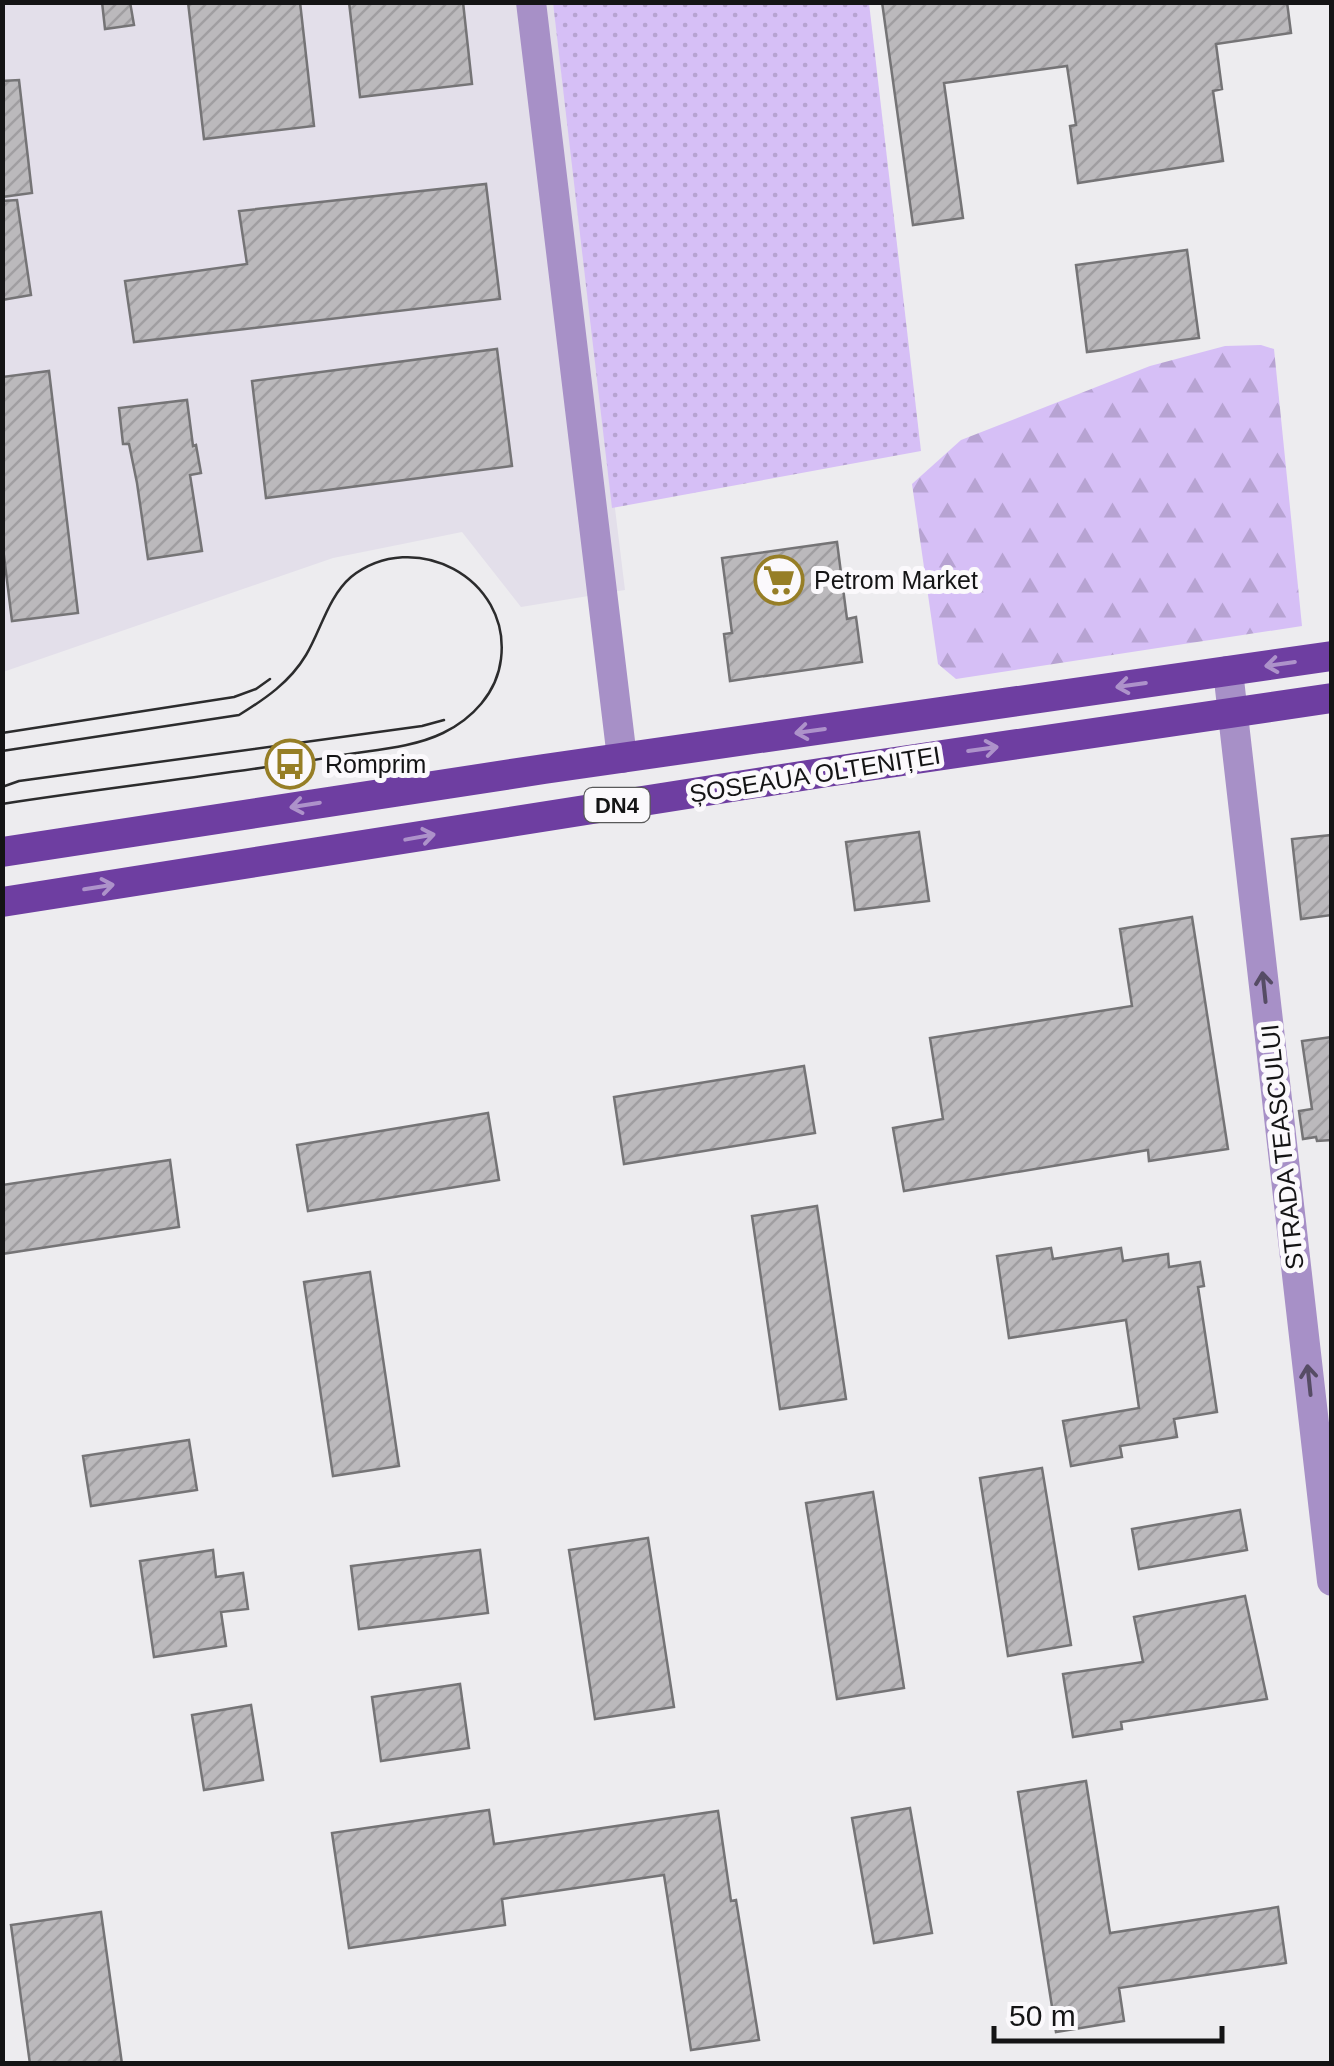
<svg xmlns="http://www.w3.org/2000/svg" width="1334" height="2066" viewBox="0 0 1334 2066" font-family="Arial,sans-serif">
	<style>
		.built { fill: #e3dfea }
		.grass { fill: url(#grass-dots) }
		.forest { fill: url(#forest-firs) }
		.building { fill: url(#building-hatch); stroke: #757476; stroke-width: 2.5 }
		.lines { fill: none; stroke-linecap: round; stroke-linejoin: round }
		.minor { stroke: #a790c7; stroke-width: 30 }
		.major { stroke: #6e3ea1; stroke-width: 30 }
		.tram { stroke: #2c2c2d; stroke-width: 2.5 }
		.oneway { stroke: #ad92ca }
		.oneway2 { stroke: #564c65 }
		.labels { text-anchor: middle; stroke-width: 10; stroke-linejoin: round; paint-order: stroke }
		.shield { fill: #fbf9fc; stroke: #59595a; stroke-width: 2.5 }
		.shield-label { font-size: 22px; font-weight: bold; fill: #141415 }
		.poi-label { font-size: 25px; fill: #141415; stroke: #fbf9fc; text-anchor: start }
		.street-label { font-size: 25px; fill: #141415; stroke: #fbf9fc }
	</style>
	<defs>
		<pattern id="grass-dots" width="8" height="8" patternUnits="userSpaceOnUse" patternTransform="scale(2.5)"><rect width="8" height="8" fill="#d6bff6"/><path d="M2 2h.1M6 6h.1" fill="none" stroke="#b7a3d2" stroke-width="1.8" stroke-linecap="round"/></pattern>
		<pattern id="forest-firs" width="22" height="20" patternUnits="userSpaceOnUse" patternTransform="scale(2.5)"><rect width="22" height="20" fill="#d6bff6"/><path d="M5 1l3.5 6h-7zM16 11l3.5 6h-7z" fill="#b7a3d2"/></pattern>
		<pattern id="building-hatch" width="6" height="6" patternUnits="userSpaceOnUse" patternTransform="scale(2.5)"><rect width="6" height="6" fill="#bbb9bc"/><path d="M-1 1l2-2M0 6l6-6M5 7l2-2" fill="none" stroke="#a09ea1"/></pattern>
	</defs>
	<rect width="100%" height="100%" fill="#edecef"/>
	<path class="built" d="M 2,3 L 553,3 L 625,590 L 521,607 L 462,532 L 333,558 L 3,672 Z"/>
	<path class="grass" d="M 553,3 L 869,3 L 921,451 L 612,508 Z"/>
	<path class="forest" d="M 1261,345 L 1274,349 L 1302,626 L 956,679 L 938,664 L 912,484 L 961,440 L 1150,366 L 1225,346 Z"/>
	<path class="building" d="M 102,2 L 130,2 L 134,25 L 105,29 Z
		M 188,2 L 300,2 L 314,126 L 204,139 Z
		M 349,2 L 463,2 L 472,84 L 360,97 Z
		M 882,2 L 1287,2 L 1291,33 L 1216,44 L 1222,89 L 1213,91 L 1223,161 L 1078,183 L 1070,126 L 1076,125 L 1067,66 L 944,83 L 963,218 L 913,225 Z
		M 19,80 L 32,193 L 2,197 L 2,81 Z
		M 486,184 L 500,299 L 134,342 L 125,281 L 247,264 L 239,211 Z
		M 17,200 L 31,295 L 2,300 L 2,201 Z
		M 1187,250 L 1199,338 L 1087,352 L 1076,265 Z
		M 497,349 L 512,466 L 266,498 L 252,381 Z
		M 49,371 L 78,613 L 12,621 L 2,540 L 2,377 Z
		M 187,400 L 193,446 L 196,445 L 201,473 L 190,475 L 202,551 L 148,559 L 137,483 L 129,444 L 123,444 L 119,408 Z
		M 837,542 L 847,619 L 856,617 L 862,662 L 730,681 L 724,634 L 732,633 L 722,558 Z
		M 919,832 L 929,901 L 855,910 L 846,842 Z
		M 1332,835 L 1332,915 L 1301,919 L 1292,839 Z
		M 1192,917 L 1228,1149 L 1149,1161 L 1148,1150 L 904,1191 L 893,1128 L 943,1119 L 930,1038 L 1132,1006 L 1120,929 Z
		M 1332,1037 L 1332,1140 L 1317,1141 L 1316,1137 L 1303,1139 L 1299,1111 L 1312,1109 L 1302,1041 Z
		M 804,1066 L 815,1133 L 624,1164 L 614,1097 Z
		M 488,1113 L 499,1180 L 308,1211 L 297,1145 Z
		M 170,1160 L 179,1227 L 2,1254 L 2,1185 Z
		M 817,1206 L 846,1399 L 780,1409 L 752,1216 Z
		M 1051,1248 L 1053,1259 L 1121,1248 L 1123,1261 L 1168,1254 L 1169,1267 L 1200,1262 L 1204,1286 L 1198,1287 L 1217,1412 L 1174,1419 L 1177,1437 L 1120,1446 L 1122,1457 L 1071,1466 L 1063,1421 L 1139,1408 L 1126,1320 L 1009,1338 L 997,1256 Z
		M 370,1272 L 399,1466 L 333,1476 L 304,1282 Z
		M 189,1440 L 197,1490 L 91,1506 L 83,1456 Z
		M 1042,1468 L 1071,1645 L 1008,1656 L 980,1478 Z
		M 873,1492 L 904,1688 L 837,1699 L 806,1503 Z
		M 1240,1510 L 1247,1550 L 1139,1569 L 1132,1529 Z
		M 648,1538 L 674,1707 L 595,1719 L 569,1550 Z
		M 213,1550 L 216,1577 L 243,1573 L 248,1609 L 221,1612 L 226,1646 L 154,1657 L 140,1561 Z
		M 480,1550 L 488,1613 L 359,1629 L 351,1566 Z
		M 1245,1596 L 1267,1699 L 1121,1722 L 1122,1729 L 1073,1737 L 1063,1674 L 1143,1662 L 1134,1617 Z
		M 460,1684 L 469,1748 L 381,1761 L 372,1697 Z
		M 251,1705 L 263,1780 L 204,1790 L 192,1715 Z
		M 1086,1781 L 1110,1933 L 1278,1907 L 1286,1963 L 1119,1988 L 1124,2021 L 1056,2032 L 1018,1792 Z
		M 910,1808 L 932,1933 L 874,1943 L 852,1818 Z
		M 489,1810 L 494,1844 L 718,1811 L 731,1901 L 736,1900 L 759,2040 L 691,2050 L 664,1875 L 502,1899 L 505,1925 L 349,1948 L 332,1833 Z
		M 101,1912 L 122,2064 L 30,2064 L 11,1925 Z"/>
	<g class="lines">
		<path class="minor" d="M 531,2 L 622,758
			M 1228,671 L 1332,1581"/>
		<path class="major" d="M 2,852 L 544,769 L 1332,656
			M 2,902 L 827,772 L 1332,698"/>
		<path class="tram" d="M 2,733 L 234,697 L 256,689 L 270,679
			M 2,751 L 239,715 C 265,699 290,682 306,655 C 321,630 328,597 351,577 C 414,527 511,578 501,659 C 497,693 472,719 443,733 C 410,749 368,750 332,757 C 223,775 112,787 2,804
			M 2,787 L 19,781 L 422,726 L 444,720"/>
	</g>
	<defs><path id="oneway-shaft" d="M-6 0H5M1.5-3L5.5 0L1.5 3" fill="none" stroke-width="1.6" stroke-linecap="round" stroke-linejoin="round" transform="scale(2.5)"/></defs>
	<g class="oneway">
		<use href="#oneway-shaft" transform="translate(1280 664) rotate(172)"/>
		<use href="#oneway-shaft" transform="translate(1131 685) rotate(172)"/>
		<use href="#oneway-shaft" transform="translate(810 731) rotate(172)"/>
		<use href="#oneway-shaft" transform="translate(983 749) rotate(-8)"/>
		<use href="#oneway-shaft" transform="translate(305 805) rotate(171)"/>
		<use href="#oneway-shaft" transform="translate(420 837) rotate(-10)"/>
		<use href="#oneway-shaft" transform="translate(99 887) rotate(-9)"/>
	</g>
	<g class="oneway2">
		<use href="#oneway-shaft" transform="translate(1264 987) rotate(-96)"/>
		<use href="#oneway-shaft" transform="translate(1309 1380) rotate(-96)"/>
	</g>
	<defs>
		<g id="supermarket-ring" transform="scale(2.5)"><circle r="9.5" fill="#fbf9fc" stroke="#967e26" stroke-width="1.5"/><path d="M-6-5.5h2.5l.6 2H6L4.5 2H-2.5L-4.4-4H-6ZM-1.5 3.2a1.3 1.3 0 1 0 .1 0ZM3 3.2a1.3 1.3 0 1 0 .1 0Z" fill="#967e26"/></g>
		<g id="bus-ring" transform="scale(2.5)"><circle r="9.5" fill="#fbf9fc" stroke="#967e26" stroke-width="1.5"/><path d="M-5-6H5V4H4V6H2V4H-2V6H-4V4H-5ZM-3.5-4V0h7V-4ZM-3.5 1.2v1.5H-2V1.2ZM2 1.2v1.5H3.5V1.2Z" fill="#967e26"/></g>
	</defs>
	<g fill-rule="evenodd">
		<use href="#supermarket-ring" x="779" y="580"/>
		<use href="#bus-ring" x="290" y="764"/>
	</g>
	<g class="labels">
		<rect class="shield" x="584.5" y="788" width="65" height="34" rx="8"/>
		<g class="shield-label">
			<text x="617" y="813">DN4</text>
		</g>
		<g class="poi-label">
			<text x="814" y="589">Petrom Market</text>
			<text x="325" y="773">Romprim</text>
		</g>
		<g class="street-label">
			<text transform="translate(815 774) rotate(-9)" y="9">ȘOSEAUA OLTENIȚEI</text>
			<text transform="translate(1282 1147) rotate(-96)" y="9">STRADA TEASCULUI</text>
		</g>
	</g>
	<rect width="1334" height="2066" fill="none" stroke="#141415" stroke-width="10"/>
	<path d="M994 2026v15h228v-15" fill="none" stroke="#141415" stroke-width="5"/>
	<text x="1009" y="2026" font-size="30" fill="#141415" stroke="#fbf9fc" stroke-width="8" paint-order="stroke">50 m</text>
</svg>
